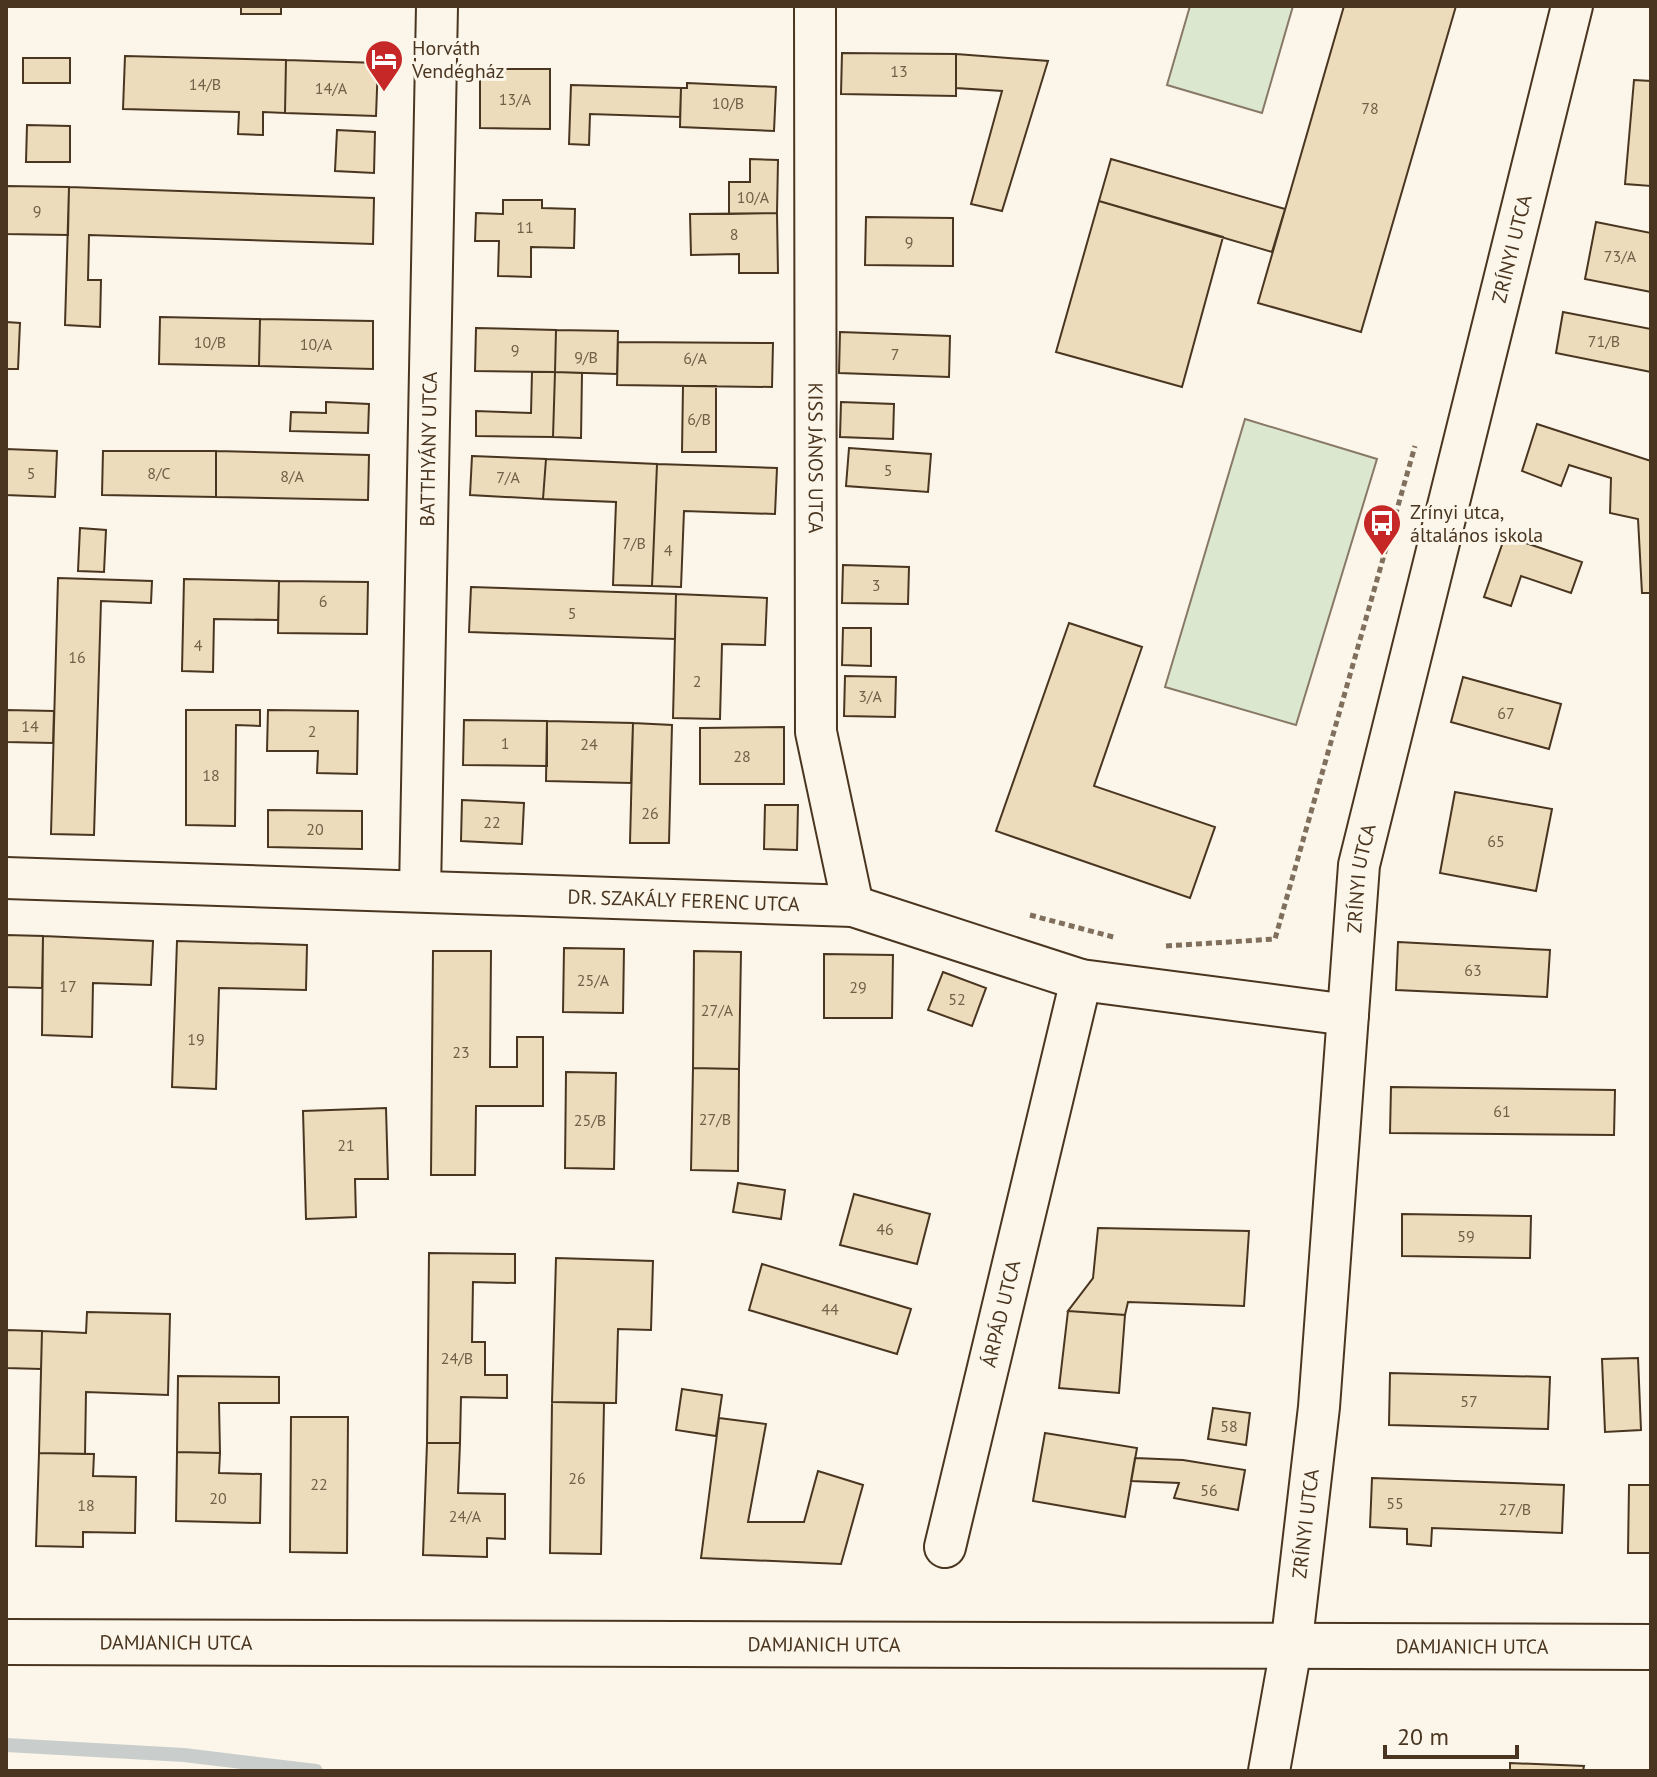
<svg xmlns="http://www.w3.org/2000/svg" width="1657" height="1777" viewBox="0 0 1657 1777" font-family="'PT Sans',sans-serif">
	<style>
		.green { fill: #dce7d0; stroke: #887966; stroke-width: 2 }
		.lines { fill: none; stroke-linecap: round; stroke-linejoin: round }
		.stream { stroke: #c9cecd; stroke-width: 14 }
		.building { fill: #ecdcbc; stroke: #4a3520; stroke-width: 2 }
		.street-casing { stroke: #4a3520; stroke-width: 44 }
		.secondary-casing { stroke: #4a3520; stroke-width: 48 }
		.path { stroke: #7f6f5c; stroke-width: 5; stroke-dasharray: 6 4; stroke-linecap: butt }
		.street { stroke: #fbf6e9; stroke-width: 40 }
		.secondary { stroke: #fbf6e9; stroke-width: 44 }
		.labels { text-anchor: middle; stroke-width: 6; stroke-linejoin: round; paint-order: stroke }
		.number-label { font-size: 16px; fill: #725f47 }
		.poi-label { font-size: 20px; fill: #4a3520; stroke: #fbf6e9; text-anchor: start }
		.street-label { font-size: 20px; fill: #4a3520; stroke: #fbf6e9 }
	</style>
	<rect width="100%" height="100%" fill="#fbf6e9"/>
	<path class="green" d="M 1190,6 L 1293,6 L 1262,113 L 1167,85 Z
		M 1245,419 L 1377,459 L 1296,725 L 1165,687 Z"/>
	<g class="lines">
		<path class="stream" d="M 6,1745 L 184,1755 L 316,1771"/>
	</g>
	<path class="building" d="M 241,6 L 281,6 L 281,14 L 241,14 Z
		M 1344,6 L 1456,6 L 1361,332 L 1258,303 Z
		M 842,53 L 956,54 L 956,96 L 841,94 Z
		M 956,54 L 1048,61 L 1002,211 L 971,204 L 1002,91 L 956,88 Z
		M 125,56 L 286,60 L 285,113 L 263,112 L 263,135 L 238,134 L 239,112 L 123,109 Z
		M 23,58 L 70,58 L 70,83 L 23,83 Z
		M 286,60 L 378,63 L 376,116 L 285,113 Z
		M 480,69 L 550,69 L 550,129 L 480,128 Z
		M 1634,80 L 1651,81 L 1651,186 L 1625,184 Z
		M 687,83 L 776,87 L 774,131 L 680,127 L 681,88 L 687,88 Z
		M 571,85 L 681,88 L 680,117 L 590,114 L 589,145 L 569,144 Z
		M 27,125 L 70,126 L 70,162 L 26,162 Z
		M 337,130 L 375,132 L 374,173 L 335,171 Z
		M 750,159 L 778,160 L 777,213 L 729,214 L 729,182 L 750,182 Z
		M 1111,159 L 1285,209 L 1272,252 L 1099,201 Z
		M 6,186 L 69,187 L 68,235 L 6,234 Z
		M 69,187 L 374,198 L 373,244 L 89,235 L 88,280 L 101,280 L 100,327 L 65,325 Z
		M 503,200 L 542,200 L 542,208 L 575,209 L 574,248 L 531,247 L 531,277 L 498,276 L 499,241 L 475,241 L 476,213 L 503,214 Z
		M 1099,201 L 1223,237 L 1182,387 L 1056,352 Z
		M 777,213 L 778,273 L 739,273 L 739,254 L 691,255 L 690,214 Z
		M 866,217 L 953,218 L 953,266 L 865,265 Z
		M 1596,222 L 1651,233 L 1651,292 L 1585,279 Z
		M 1563,312 L 1651,329 L 1651,372 L 1556,353 Z
		M 160,317 L 260,319 L 259,366 L 159,364 Z
		M 260,319 L 373,321 L 373,369 L 259,366 Z
		M 6,322 L 20,323 L 18,369 L 6,369 Z
		M 476,328 L 556,330 L 555,372 L 475,371 Z
		M 556,330 L 618,331 L 617,374 L 555,372 Z
		M 840,332 L 950,336 L 949,377 L 839,373 Z
		M 618,342 L 773,343 L 772,387 L 617,385 Z
		M 532,372 L 555,372 L 553,437 L 476,436 L 476,411 L 531,413 Z
		M 555,372 L 582,373 L 581,438 L 553,437 Z
		M 683,386 L 716,386 L 716,452 L 682,452 Z
		M 326,402 L 369,404 L 368,433 L 290,431 L 291,412 L 326,413 Z
		M 841,402 L 894,404 L 893,439 L 840,437 Z
		M 1537,424 L 1651,461 L 1651,593 L 1642,593 L 1638,519 L 1610,513 L 1611,478 L 1569,465 L 1561,486 L 1522,471 Z
		M 849,448 L 931,454 L 928,492 L 846,486 Z
		M 6,449 L 57,451 L 55,497 L 6,495 Z
		M 103,451 L 216,451 L 216,497 L 102,495 Z
		M 216,451 L 369,455 L 368,500 L 216,497 Z
		M 472,456 L 546,459 L 543,499 L 470,495 Z
		M 546,459 L 657,464 L 652,586 L 613,585 L 616,502 L 543,499 Z
		M 657,464 L 777,468 L 775,514 L 684,511 L 681,587 L 652,586 Z
		M 80,528 L 106,530 L 104,572 L 78,571 Z
		M 1505,536 L 1582,562 L 1571,593 L 1521,576 L 1511,606 L 1484,597 Z
		M 843,565 L 909,567 L 908,604 L 842,603 Z
		M 58,578 L 152,581 L 151,603 L 101,601 L 94,835 L 51,834 Z
		M 184,579 L 279,581 L 278,620 L 214,619 L 213,672 L 182,671 Z
		M 279,581 L 368,582 L 367,634 L 278,633 Z
		M 471,587 L 676,594 L 675,639 L 469,632 Z
		M 676,594 L 767,598 L 765,645 L 722,644 L 720,719 L 673,718 Z
		M 1069,623 L 1142,647 L 1094,786 L 1215,827 L 1190,898 L 996,831 Z
		M 843,628 L 871,628 L 871,666 L 842,665 Z
		M 845,676 L 896,677 L 895,717 L 844,716 Z
		M 1463,677 L 1561,704 L 1549,749 L 1451,722 Z
		M 6,710 L 54,711 L 53,743 L 6,742 Z
		M 186,710 L 260,710 L 260,726 L 236,725 L 235,826 L 186,825 Z
		M 268,710 L 358,711 L 357,774 L 317,773 L 318,751 L 267,751 Z
		M 464,720 L 547,721 L 547,766 L 463,765 Z
		M 547,721 L 633,723 L 631,783 L 546,781 Z
		M 633,723 L 672,725 L 669,843 L 630,843 Z
		M 784,727 L 784,784 L 700,784 L 700,728 Z
		M 1455,792 L 1552,809 L 1536,891 L 1440,873 Z
		M 462,800 L 524,803 L 522,844 L 461,841 Z
		M 765,805 L 798,805 L 797,850 L 764,849 Z
		M 268,810 L 362,811 L 362,849 L 268,847 Z
		M 6,935 L 43,936 L 42,988 L 6,987 Z
		M 43,936 L 153,941 L 151,985 L 93,983 L 92,1037 L 42,1035 Z
		M 177,941 L 307,945 L 306,990 L 219,988 L 216,1089 L 172,1087 Z
		M 1398,942 L 1550,950 L 1547,997 L 1396,990 Z
		M 564,948 L 624,949 L 623,1013 L 563,1012 Z
		M 433,951 L 491,951 L 490,1067 L 517,1067 L 517,1037 L 543,1037 L 543,1106 L 476,1106 L 475,1175 L 431,1175 Z
		M 694,951 L 741,952 L 739,1069 L 693,1068 Z
		M 824,954 L 893,955 L 892,1018 L 824,1018 Z
		M 943,972 L 986,988 L 972,1026 L 928,1010 Z
		M 693,1068 L 739,1069 L 738,1171 L 691,1170 Z
		M 566,1072 L 616,1073 L 614,1169 L 565,1168 Z
		M 1391,1087 L 1615,1090 L 1614,1135 L 1390,1133 Z
		M 386,1108 L 388,1179 L 355,1179 L 356,1217 L 306,1219 L 303,1111 Z
		M 738,1183 L 785,1190 L 781,1219 L 733,1212 Z
		M 854,1194 L 930,1214 L 917,1264 L 840,1245 Z
		M 1402,1214 L 1531,1216 L 1530,1258 L 1402,1256 Z
		M 1098,1228 L 1249,1231 L 1244,1306 L 1128,1302 L 1125,1315 L 1068,1311 L 1093,1278 Z
		M 429,1253 L 515,1254 L 515,1283 L 473,1282 L 472,1342 L 485,1342 L 485,1375 L 507,1375 L 507,1398 L 461,1397 L 460,1443 L 427,1443 Z
		M 556,1258 L 653,1261 L 651,1330 L 618,1329 L 616,1403 L 552,1402 Z
		M 762,1264 L 911,1309 L 897,1354 L 749,1310 Z
		M 1068,1311 L 1125,1315 L 1119,1393 L 1059,1388 Z
		M 87,1312 L 170,1314 L 168,1395 L 86,1392 L 85,1454 L 39,1453 L 42,1331 L 86,1333 Z
		M 6,1330 L 42,1331 L 41,1369 L 6,1368 Z
		M 1638,1358 L 1641,1430 L 1605,1432 L 1602,1359 Z
		M 1390,1373 L 1550,1377 L 1548,1429 L 1389,1425 Z
		M 178,1376 L 279,1377 L 279,1403 L 219,1403 L 220,1453 L 177,1452 Z
		M 682,1389 L 722,1395 L 716,1436 L 676,1430 Z
		M 552,1402 L 604,1403 L 601,1554 L 550,1553 Z
		M 1213,1408 L 1250,1413 L 1246,1445 L 1208,1439 Z
		M 291,1417 L 348,1417 L 347,1553 L 290,1552 Z
		M 719,1418 L 766,1424 L 748,1522 L 804,1522 L 818,1471 L 863,1485 L 841,1564 L 701,1558 Z
		M 1045,1433 L 1137,1448 L 1125,1517 L 1033,1501 Z
		M 427,1443 L 460,1443 L 458,1493 L 505,1494 L 505,1539 L 487,1538 L 487,1557 L 423,1555 Z
		M 177,1452 L 220,1453 L 219,1473 L 261,1474 L 260,1523 L 176,1521 Z
		M 39,1453 L 94,1454 L 93,1476 L 136,1477 L 135,1533 L 83,1532 L 83,1547 L 36,1546 Z
		M 1135,1458 L 1183,1460 L 1245,1470 L 1238,1510 L 1174,1498 L 1179,1483 L 1131,1481 Z
		M 1372,1478 L 1564,1485 L 1562,1533 L 1432,1528 L 1431,1546 L 1407,1544 L 1407,1529 L 1370,1527 Z
		M 1629,1485 L 1651,1485 L 1651,1553 L 1628,1553 Z
		M 1510,1763 L 1584,1766 L 1583,1771 L 1510,1771 Z"/>
	<g class="lines">
		<g class="street-casing">
			<g id="street">
				<path id="s1" d="M 815,6 L 816,732 L 853,906"/>
				<path id="s2" d="M 6,878 L 853,906 L 1081,980 L 1348,1015"/>
				<path id="s3" d="M 420,891 L 437,6"/>
				<path id="s4" d="M 945,1547 L 1081,980"/>
				<path id="s5" d="M 1269,1771 L 1291,1648 L 1319,1407 L 1359,865 L 1572,6"/>
			</g>
		</g>
		<g class="secondary-casing">
			<g id="secondary">
				<path id="s6" d="M 6,1642 L 1651,1647"/>
			</g>
		</g>
		<path class="path" d="M 1030,915 L 1117,938
			M 1166,946 L 1275,939 L 1415,446"/>
		<use href="#street" class="street"/>
		<use href="#secondary" class="secondary"/>
	</g>
	<defs>
		<g id="hotel-pin" transform="scale(2)"><path d="M0 17L-7.5 6A9.5 9.5 0 1 1 7.5 6Z" fill="#c62828" stroke="#fbf6e9"/><path d="M-6-4.5h1.5V1H6V5H4.5V3h-9V5H-6ZM-4 0a1.8 1.8 0 1 1 3.6 0ZM.5 0V-2.5h3Q6-2.5 6 0Z" fill="#fff"/></g>
		<g id="bus-pin" transform="scale(2)"><path d="M0 17L-7.5 6A9.5 9.5 0 1 1 7.5 6Z" fill="#c62828" stroke="#fbf6e9"/><path d="M-5-6H5V4H4V6H2V4H-2V6H-4V4H-5ZM-3.5-4V0h7V-4ZM-3.5 1.2v1.5H-2V1.2ZM2 1.2v1.5H3.5V1.2Z" fill="#fff"/></g>
	</defs>
	<g fill-rule="evenodd">
		<use href="#hotel-pin" x="384" y="59"/>
		<use href="#bus-pin" x="1382" y="523"/>
	</g>
	<g class="labels">
		<g class="number-label">
			<text x="899" y="77">13</text>
			<text x="205" y="90">14/B</text>
			<text x="331" y="94">14/A</text>
			<text x="515" y="105">13/A</text>
			<text x="728" y="109">10/B</text>
			<text x="1370" y="114">78</text>
			<text x="753" y="203">10/A</text>
			<text x="37" y="217">9</text>
			<text x="525" y="233">11</text>
			<text x="734" y="240">8</text>
			<text x="909" y="248">9</text>
			<text x="1620" y="262">73/A</text>
			<text x="1604" y="347">71/B</text>
			<text x="210" y="348">10/B</text>
			<text x="316" y="350">10/A</text>
			<text x="515" y="356">9</text>
			<text x="895" y="360">7</text>
			<text x="586" y="363">9/B</text>
			<text x="695" y="364">6/A</text>
			<text x="699" y="425">6/B</text>
			<text x="888" y="476">5</text>
			<text x="31" y="479">5</text>
			<text x="159" y="479">8/C</text>
			<text x="292" y="482">8/A</text>
			<text x="508" y="483">7/A</text>
			<text x="634" y="549">7/B</text>
			<text x="668" y="556">4</text>
			<text x="876" y="591">3</text>
			<text x="323" y="607">6</text>
			<text x="572" y="619">5</text>
			<text x="198" y="651">4</text>
			<text x="77" y="663">16</text>
			<text x="697" y="687">2</text>
			<text x="870" y="702">3/A</text>
			<text x="1506" y="719">67</text>
			<text x="30" y="732">14</text>
			<text x="312" y="737">2</text>
			<text x="505" y="749">1</text>
			<text x="589" y="750">24</text>
			<text x="742" y="762">28</text>
			<text x="211" y="781">18</text>
			<text x="650" y="819">26</text>
			<text x="492" y="828">22</text>
			<text x="315" y="835">20</text>
			<text x="1496" y="847">65</text>
			<text x="1473" y="976">63</text>
			<text x="593" y="986">25/A</text>
			<text x="68" y="992">17</text>
			<text x="858" y="993">29</text>
			<text x="957" y="1005">52</text>
			<text x="717" y="1016">27/A</text>
			<text x="196" y="1045">19</text>
			<text x="461" y="1058">23</text>
			<text x="1502" y="1117">61</text>
			<text x="715" y="1125">27/B</text>
			<text x="590" y="1126">25/B</text>
			<text x="346" y="1151">21</text>
			<text x="885" y="1235">46</text>
			<text x="1466" y="1242">59</text>
			<text x="830" y="1315">44</text>
			<text x="457" y="1364">24/B</text>
			<text x="1469" y="1407">57</text>
			<text x="1229" y="1432">58</text>
			<text x="577" y="1484">26</text>
			<text x="319" y="1490">22</text>
			<text x="1209" y="1496">56</text>
			<text x="218" y="1504">20</text>
			<text x="1395" y="1509">55</text>
			<text x="86" y="1511">18</text>
			<text x="1515" y="1515">27/B</text>
			<text x="465" y="1522">24/A</text>
		</g>
		<g class="poi-label">
			<text x="412" y="55">Horváth<tspan x="412" dy="23">Vendégház</tspan></text>
			<text x="1410" y="519">Zrínyi utca,<tspan x="1410" dy="23">általános iskola</tspan></text>
		</g>
		<g class="street-label">
			<text dy="7" stroke="none"><textPath href="#s5" startOffset="1546">ZRÍNYI UTCA</textPath></text>
			<text dy="7" stroke="none"><textPath href="#s3" startOffset="442">BATTHYÁNY UTCA</textPath></text>
			<text dy="7" stroke="none"><textPath href="#s1" startOffset="452">KISS JÁNOS UTCA</textPath></text>
			<text dy="7" stroke="none"><textPath href="#s5" startOffset="898">ZRÍNYI UTCA</textPath></text>
			<text dy="7" stroke="none"><textPath href="#s2" startOffset="678">DR. SZAKÁLY FERENC UTCA</textPath></text>
			<text dy="7" stroke="none"><textPath href="#s4" startOffset="240">ÁRPÁD UTCA</textPath></text>
			<text dy="7" stroke="none"><textPath href="#s5" startOffset="250">ZRÍNYI UTCA</textPath></text>
			<text dy="7" stroke="none"><textPath href="#s6" startOffset="170">DAMJANICH UTCA</textPath></text>
			<text dy="7" stroke="none"><textPath href="#s6" startOffset="818">DAMJANICH UTCA</textPath></text>
			<text dy="7" stroke="none"><textPath href="#s6" startOffset="1466">DAMJANICH UTCA</textPath></text>
		</g>
	</g>
	<rect width="1657" height="1777" fill="none" stroke="#4a3520" stroke-width="16"/>
	<path d="M1385 1745v12h132v-12" fill="none" stroke="#4a3520" stroke-width="4"/>
	<text x="1397" y="1745" font-size="24" fill="#4a3520" stroke="#fbf6e9" stroke-width="6" paint-order="stroke">20 m</text>
</svg>
